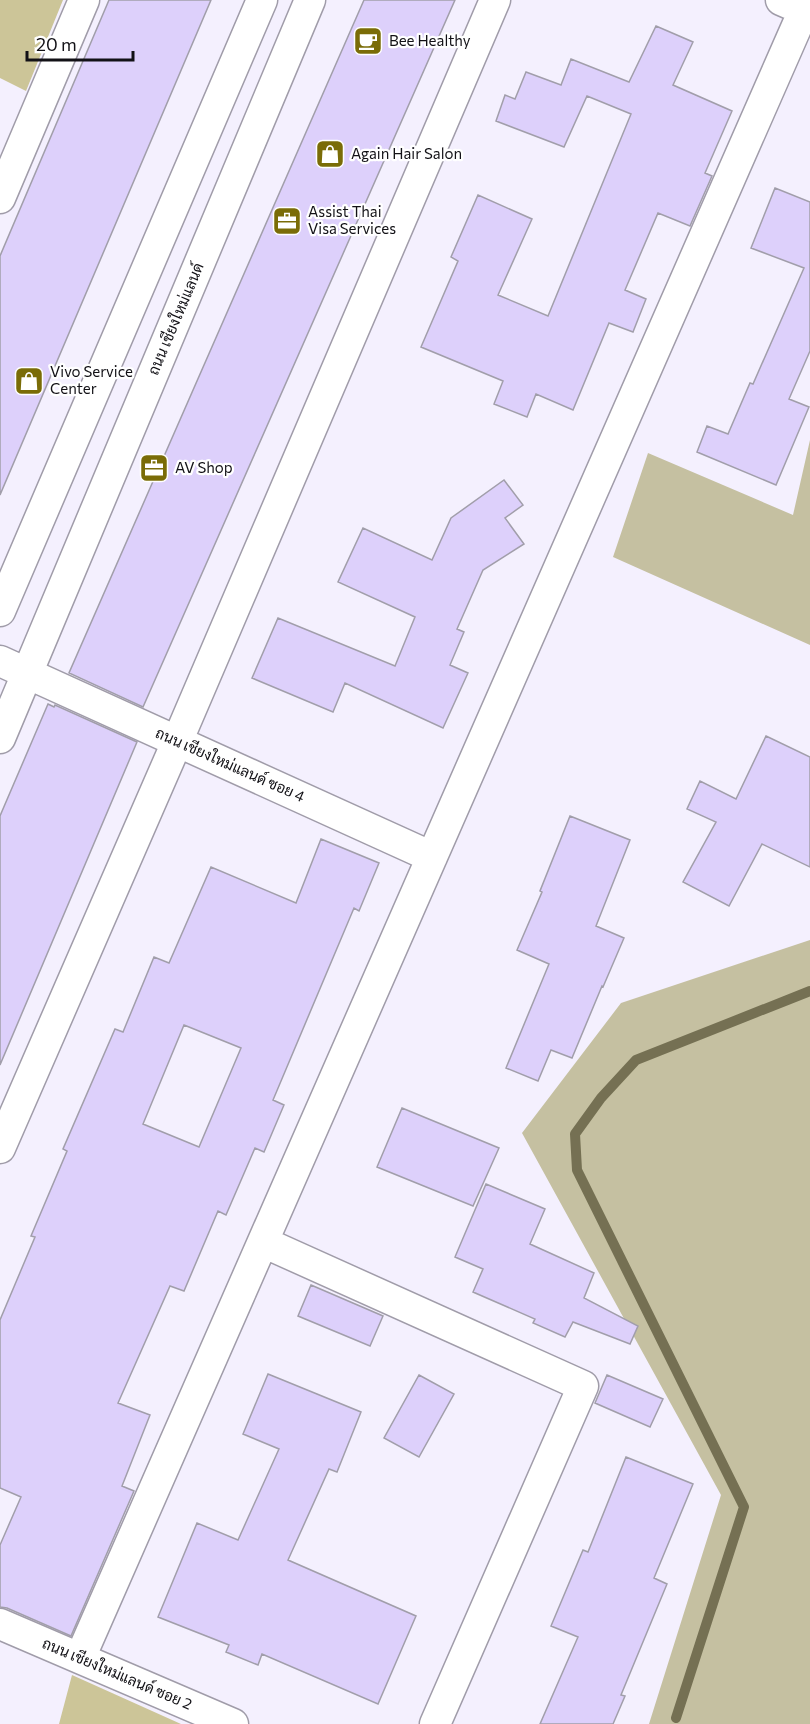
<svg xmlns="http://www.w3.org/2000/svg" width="810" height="1724" viewBox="0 0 810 1724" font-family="Commissioner,Sarabun,sans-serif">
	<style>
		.green { fill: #c5c0a1 }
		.forest { fill: #ccc598 }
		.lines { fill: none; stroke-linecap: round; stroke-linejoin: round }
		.stream { stroke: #757053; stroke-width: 10 }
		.building { fill: #ddd0fb; stroke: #a19eaa; stroke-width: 1.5; fill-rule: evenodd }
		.minor-casing { stroke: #a09ca9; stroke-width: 33 }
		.minor { stroke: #fff; stroke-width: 30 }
		.labels { text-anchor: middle; stroke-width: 4.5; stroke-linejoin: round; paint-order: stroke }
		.poi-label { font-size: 15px; fill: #121116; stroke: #fff; text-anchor: start }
		.street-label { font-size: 15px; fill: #121116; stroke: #fff }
	</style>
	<rect width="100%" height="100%" fill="#f4f0fe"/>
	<path class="green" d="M 810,440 L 810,645 L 613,557 L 648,453 L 793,515 Z
		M 810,940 L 810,1724 L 649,1724 L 721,1495 L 522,1133 L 621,1003 Z"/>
	<path class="forest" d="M 0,0 L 63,0 L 26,91 L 0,78 Z
		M 72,1675 L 181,1724 L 59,1724 Z"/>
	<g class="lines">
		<path class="stream" d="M 676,1718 L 744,1507 L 577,1170 L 575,1134 L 601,1098 L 636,1060 L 810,991"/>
	</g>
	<path class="building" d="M 109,0 L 211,0 L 0,495 L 0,256 Z
		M 364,0 L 455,0 L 143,707 L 69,673 Z
		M 656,26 L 693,42 L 673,85 L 732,111 L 705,173 L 712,176 L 690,226 L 658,213 L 625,290 L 646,299 L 633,332 L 609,323 L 573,410 L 536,394 L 527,417 L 494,404 L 503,381 L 421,347 L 458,261 L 451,257 L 478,195 L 532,219 L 498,295 L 548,316 L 631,114 L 587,96 L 564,147 L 496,121 L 505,95 L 515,99 L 526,72 L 561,85 L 571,59 L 629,82 Z
		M 775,188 L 810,202 L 810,351 L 789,399 L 809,407 L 776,485 L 697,452 L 707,426 L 728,434 L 750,383 L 753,384 L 804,268 L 751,248 Z
		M 504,480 L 523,505 L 505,518 L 524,544 L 483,570 L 457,629 L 464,632 L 450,665 L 468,673 L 443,728 L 345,683 L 333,712 L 252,678 L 278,618 L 395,666 L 415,617 L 338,582 L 363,528 L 432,560 L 451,518 Z
		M 48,704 L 54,707 L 55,705 L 137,742 L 0,1065 L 0,816 Z
		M 766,736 L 810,757 L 810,867 L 762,844 L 729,906 L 683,882 L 716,822 L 687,809 L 700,781 L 736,799 Z
		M 570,816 L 630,840 L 596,926 L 624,938 L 603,987 L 602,986 L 572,1058 L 551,1050 L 538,1081 L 506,1068 L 549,964 L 517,950 L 542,892 L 540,891 Z
		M 321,839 L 379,863 L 359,911 L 354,908 L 273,1100 L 284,1105 L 264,1152 L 255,1148 L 226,1215 L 218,1211 L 184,1291 L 170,1286 L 118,1403 L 150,1415 L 122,1486 L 134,1491 L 71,1636 L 7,1608 L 0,1607 L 0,1545 L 21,1497 L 0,1488 L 0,1320 L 35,1237 L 31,1236 L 67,1151 L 63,1149 L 115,1029 L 123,1032 L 154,957 L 169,963 L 211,867 L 296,903 ZM 184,1025 L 241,1048 L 199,1147 L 143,1124 Z
		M 402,1108 L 499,1148 L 473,1206 L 377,1167 Z
		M 486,1184 L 545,1209 L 530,1244 L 594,1273 L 584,1298 L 638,1326 L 630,1344 L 573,1322 L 565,1337 L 533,1323 L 535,1319 L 473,1292 L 483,1269 L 455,1257 Z
		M 311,1285 L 383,1316 L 370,1346 L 298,1316 Z
		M 268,1374 L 361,1412 L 337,1472 L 329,1469 L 288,1560 L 416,1616 L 378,1704 L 262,1654 L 258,1665 L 226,1652 L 229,1645 L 158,1617 L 197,1523 L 238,1540 L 279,1449 L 243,1434 Z
		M 419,1375 L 454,1394 L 419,1457 L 384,1438 Z
		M 607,1375 L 663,1399 L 650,1427 L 595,1403 Z
		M 626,1457 L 693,1484 L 654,1578 L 667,1584 L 621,1695 L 625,1696 L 613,1724 L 540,1724 L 578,1637 L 551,1626 L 583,1550 L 588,1552 Z"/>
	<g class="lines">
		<g class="minor-casing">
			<path id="minor" d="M 0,198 L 84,0
				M 0,611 L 262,0
				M 0,661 L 432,857
				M 0,738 L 310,0
				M 0,1148 L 177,742 L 495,0
				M 263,1242 L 583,1386 L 435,1724
				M 0,1624 L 233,1724
				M 80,1658 L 804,10 L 781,0"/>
		</g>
		<use href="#minor" class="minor"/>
	</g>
	<defs>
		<g id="cafe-square" transform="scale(1.5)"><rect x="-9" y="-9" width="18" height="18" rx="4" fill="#7a6c07" stroke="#fff"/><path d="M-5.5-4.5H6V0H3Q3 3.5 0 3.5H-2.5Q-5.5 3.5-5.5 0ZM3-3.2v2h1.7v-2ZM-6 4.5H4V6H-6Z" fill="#fff"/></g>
		<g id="shop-square" transform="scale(1.5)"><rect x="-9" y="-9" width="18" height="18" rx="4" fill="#7a6c07" stroke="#fff"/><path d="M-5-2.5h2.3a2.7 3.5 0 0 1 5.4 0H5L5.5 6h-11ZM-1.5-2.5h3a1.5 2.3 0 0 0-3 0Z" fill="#fff"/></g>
		<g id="office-square" transform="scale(1.5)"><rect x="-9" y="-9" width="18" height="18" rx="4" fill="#7a6c07" stroke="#fff"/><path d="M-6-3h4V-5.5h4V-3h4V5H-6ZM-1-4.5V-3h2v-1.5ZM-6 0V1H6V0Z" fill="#fff"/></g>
	</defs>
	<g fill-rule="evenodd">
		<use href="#cafe-square" x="368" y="41"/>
		<use href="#shop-square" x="330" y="154"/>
		<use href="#office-square" x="287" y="221"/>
		<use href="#shop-square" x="29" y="381"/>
		<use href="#office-square" x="154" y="468"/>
	</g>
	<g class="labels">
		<g class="poi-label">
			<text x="389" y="46">Bee Healthy</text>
			<text x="351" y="159">Again Hair Salon</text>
			<text x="308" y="217">Assist Thai<tspan x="308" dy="17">Visa Services</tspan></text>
			<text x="50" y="377">Vivo Service<tspan x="50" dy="17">Center</tspan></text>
			<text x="175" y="473">AV Shop</text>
		</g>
		<g class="street-label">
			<text transform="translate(176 319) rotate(-67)" y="5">ถนน เชียงใหม่แลนด์</text>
			<text transform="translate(230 765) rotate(24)" y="5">ถนน เชียงใหม่แลนด์ ซอย 4</text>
			<text transform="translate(117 1674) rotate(23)" y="5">ถนน เชียงใหม่แลนด์ ซอย 2</text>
		</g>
	</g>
	<path d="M27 51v9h106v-9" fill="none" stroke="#121116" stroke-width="3"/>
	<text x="36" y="51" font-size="18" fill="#121116" stroke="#ffffff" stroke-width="4.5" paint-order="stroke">20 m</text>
</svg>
